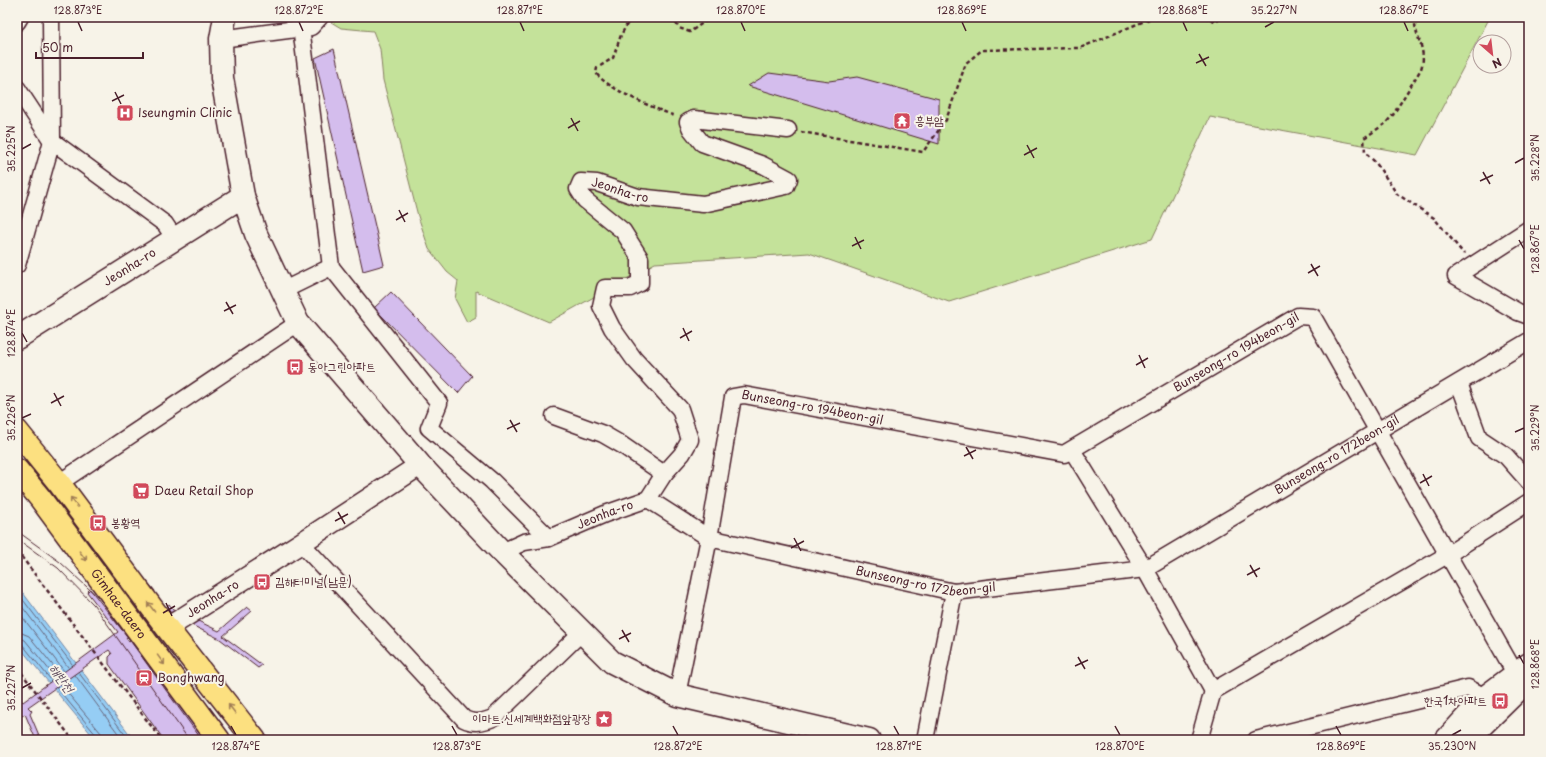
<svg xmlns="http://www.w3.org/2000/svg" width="1546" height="757" viewBox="0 0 1546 757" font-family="'Playpen Sans','Poor Story',sans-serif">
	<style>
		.green { fill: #c4e29a; stroke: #878062 }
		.water { fill: #95cdf4; stroke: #7787a4 }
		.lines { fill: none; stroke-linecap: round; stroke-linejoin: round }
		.shore { stroke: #68657b; stroke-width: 1 }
		.building { fill: #d4bded; stroke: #4a1f2b }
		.minor-casing { stroke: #4a1f2b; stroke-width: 19 }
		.tertiary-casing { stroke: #4a1f2b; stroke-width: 23 }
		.secondary-casing { stroke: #4a1f2b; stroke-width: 25 }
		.primary-casing { stroke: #4a1f2b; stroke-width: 25 }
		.path { stroke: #4a1f2b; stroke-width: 2.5; stroke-dasharray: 4 3; stroke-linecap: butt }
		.minor { stroke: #f7f3e8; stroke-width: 16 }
		.tertiary { stroke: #f7f3e8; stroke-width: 20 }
		.secondary { stroke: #f7f3e8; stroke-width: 22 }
		.primary { stroke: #fce080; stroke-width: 22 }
		.tram { stroke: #4a1f2b; stroke-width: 1 }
		.oneway { stroke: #a38056 }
		.ticks { fill: none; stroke: #4a1f2b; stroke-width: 1.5 }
		.labels { text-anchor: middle; stroke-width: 4; stroke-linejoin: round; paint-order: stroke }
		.poi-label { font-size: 12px; fill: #4a1f2b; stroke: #f7f3e8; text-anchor: start }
		.street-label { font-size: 12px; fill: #4a1f2b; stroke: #f7f3e8 }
		.water-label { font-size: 13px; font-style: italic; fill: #5d4a5d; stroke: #f7f3e8 }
		.neatline { fill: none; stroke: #4a1f2b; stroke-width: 1.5 }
		.ticks-label { font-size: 10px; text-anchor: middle; fill: #4a1f2b }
	</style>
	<rect width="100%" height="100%" fill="#f7f3e8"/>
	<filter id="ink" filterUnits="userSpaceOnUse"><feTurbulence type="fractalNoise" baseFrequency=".025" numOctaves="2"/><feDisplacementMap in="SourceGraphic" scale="8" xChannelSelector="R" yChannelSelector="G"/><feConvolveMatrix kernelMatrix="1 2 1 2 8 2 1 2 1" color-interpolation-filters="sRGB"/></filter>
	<g filter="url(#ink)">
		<path class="green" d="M 329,17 L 1490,17 L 1417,155 L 1210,117 L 1152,239 L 949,302 L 809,253 L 655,263 L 549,322 L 476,291 L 476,317 L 467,322 L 455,299 L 458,281 L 447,272 L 429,249 L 418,216 L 383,80 L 380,49 L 373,31 L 341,28 L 331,22 Z"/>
		<path class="water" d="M 17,585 L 134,740 L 96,740 L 17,644 Z"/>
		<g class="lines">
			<path class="shore" d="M 17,592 L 72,664
				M 17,600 L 68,667
				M 17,610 L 64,671
				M 17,631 L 29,636 L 60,674
				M 17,637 L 25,640 L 55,677
				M 17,642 L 22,644 L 51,680
				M 79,673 L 129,740
				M 75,675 L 123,740
				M 61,685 L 101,733 L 103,740
				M 57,688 L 97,736 L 98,740"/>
		</g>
		<path class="building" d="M 334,49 L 384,265 L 363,271 L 315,58 Z
			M 769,73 L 829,81 L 857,77 L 939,99 L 939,144 L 748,86 Z
			M 391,292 L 472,376 L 458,393 L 374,308 Z
			M 129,560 L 155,591 L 152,595 L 166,607 L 169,604 L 173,609 L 219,631 L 247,607 L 252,611 L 223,636 L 262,665 L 258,668 L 220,639 L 169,614 L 126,638 L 129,642 L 138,635 L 215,740 L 164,740 L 109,664 L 109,657 L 112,654 L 109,650 L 28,707 L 32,711 L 30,714 L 41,740 L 36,740 L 25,714 L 22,716 L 17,708 L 17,696 L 23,702 L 118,632 L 87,592 L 90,589 L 122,630 L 160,609 Z"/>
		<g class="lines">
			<g class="minor-casing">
				<g id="minor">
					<path d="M 17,22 L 20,17"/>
					<path d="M 301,27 L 331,267 L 439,403 L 429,428 L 492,481 L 549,538"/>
					<path d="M 221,39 L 311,27 L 320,17"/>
					<path d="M 17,88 L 52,141 L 165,224 L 175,239"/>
					<path d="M 1529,229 L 1456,276 L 1518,312 L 1529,316"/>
					<path d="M 17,265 L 52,141 L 51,17"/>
					<path d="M 282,291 L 331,267"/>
					<path d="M 1459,383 L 1479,438 L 1506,456 L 1529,482"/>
					<path d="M 554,416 L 603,434 L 622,445 L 664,474"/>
					<path d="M 1072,450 L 1145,569 L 1213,691"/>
					<path d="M 59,483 L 298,323"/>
					<path id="s1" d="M 648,499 L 709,538 L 954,592 L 1145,569 L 1529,341"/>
					<path d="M 301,543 L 464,719 C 474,724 483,722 493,718 L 582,632"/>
					<path id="s2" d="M 502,552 L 524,542 L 549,538 L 605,514 L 648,499 L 664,474 L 682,454 L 690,440 L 680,409 L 634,359 L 612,328 L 601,306 L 605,288 L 630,288 L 640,283 L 640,258 L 623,231 L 585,200 L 578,189 L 581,182 L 597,183 L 638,197 L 703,204 L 786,186 L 789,179 L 763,165 L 702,143 L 691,129 L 688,122 L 694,119 L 788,130"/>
					<path d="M 1213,691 L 1447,555 L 1529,502"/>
					<path id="s3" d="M 677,695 L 709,538 L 733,397 L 744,395 L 1064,454 L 1298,316 L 1313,317 L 1515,673"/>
					<path d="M 925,740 L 954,592"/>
					<path d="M 1199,740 L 1213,691"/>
					<path d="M 1256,740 L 1468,688 L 1485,697"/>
				</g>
			</g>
			<g class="tertiary-casing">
				<g id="tertiary">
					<path id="s4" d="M 167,628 L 301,543 L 420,465"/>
				</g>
			</g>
			<g class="secondary-casing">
				<g id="secondary">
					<path d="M 225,17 L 221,39 L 222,78 L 243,196 L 256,234 L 298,323 L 420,465 L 502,552 L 612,662 L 677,695 L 869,740"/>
					<path id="s5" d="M 17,338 L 243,196"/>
					<path d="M 1446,740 L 1485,697 L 1529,664"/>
					<path d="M 1467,740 L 1517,691 L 1529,684"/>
				</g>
			</g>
			<g class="primary-casing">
				<g id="primary">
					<path d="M 17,431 L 59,483 L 167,628 L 255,740"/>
					<path id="s6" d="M 17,470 L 40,498 L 219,740"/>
				</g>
			</g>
			<path class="path" d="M 631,17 L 621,35 L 613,58 L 597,68 L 596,73 C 607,89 656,109 675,116
				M 672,17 L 679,28 L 690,32 L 711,17
				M 804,17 L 815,17
				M 1204,17 L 1215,21 L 1222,17
				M 1415,17 C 1413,36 1428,48 1421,69 L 1393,115 L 1385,124 L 1364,138 L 1365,152 L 1376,163 L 1397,194 L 1434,218 L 1464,254
				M 801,132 L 923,152 L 946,120 L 966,63 L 982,50 L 1080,48 L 1154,17
				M 17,551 L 162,740
				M 17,667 L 73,740"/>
			<use href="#minor" class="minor"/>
			<use href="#tertiary" class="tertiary"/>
			<use href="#secondary" class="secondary"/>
			<use href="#primary" class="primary"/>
			<path class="tram" d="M 17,531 L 60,562 L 100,599 L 202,740
				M 17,539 L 58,568 L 94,605 L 189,740"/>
		</g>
		<defs><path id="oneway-shaft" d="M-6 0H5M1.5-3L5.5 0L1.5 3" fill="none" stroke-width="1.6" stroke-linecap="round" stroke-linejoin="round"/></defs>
		<g class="oneway">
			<use href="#oneway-shaft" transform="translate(74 502) rotate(-127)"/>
			<use href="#oneway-shaft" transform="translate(83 556) rotate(53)"/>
			<use href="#oneway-shaft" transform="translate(151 607) rotate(-127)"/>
			<use href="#oneway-shaft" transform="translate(161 660) rotate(54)"/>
			<use href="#oneway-shaft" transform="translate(232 709) rotate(-128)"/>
		</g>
	</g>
	<path class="ticks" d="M 78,22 L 82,31M 299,22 L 303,31M 520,22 L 524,31M 741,22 L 745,31M 962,22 L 966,31M 1183,22 L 1187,31M 1404,22 L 1408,31M 1265,27 L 1274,22M 1199,54 L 1206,66M 1196,63 L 1209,57M 115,92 L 121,104M 112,101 L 124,95M 571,118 L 578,131M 568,128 L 580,121M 1027,145 L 1034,158M 22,149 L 31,144M 1024,155 L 1037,148M 1515,163 L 1524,158M 1483,172 L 1490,184M 1480,181 L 1493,175M 399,210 L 405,222M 396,220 L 408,213M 855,237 L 861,249M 1519,240 L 1524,249M 852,246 L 864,240M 1311,264 L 1318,276M 1308,273 L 1320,266M 226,302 L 233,314M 224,311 L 236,305M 683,328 L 689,341M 22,333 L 27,342M 680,338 L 692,331M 1139,355 L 1145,368M 1136,365 L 1148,358M 54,393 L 61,406M 51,403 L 64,396M 22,418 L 31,414M 510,420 L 517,432M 507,429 L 520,423M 1515,432 L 1524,428M 966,447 L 973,459M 964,456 L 976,450M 1423,474 L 1429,486M 1420,483 L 1432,476M 338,512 L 345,524M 335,521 L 348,514M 794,538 L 801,551M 791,548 L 804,541M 1250,565 L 1257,577M 1247,575 L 1260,568M 166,603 L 172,616M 163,613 L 175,606M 622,630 L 629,642M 619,639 L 631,633M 1519,655 L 1524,664M 1078,657 L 1085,669M 1075,666 L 1088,660M 22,688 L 31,683M 231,726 L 236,735M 452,726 L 457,735M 673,726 L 678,735M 894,726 L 899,735M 1115,726 L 1120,735M 1336,726 L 1341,735M 1452,735 L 1461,730"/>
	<defs>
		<g id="hospital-square" transform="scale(0.9)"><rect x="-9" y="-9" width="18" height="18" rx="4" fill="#d1495b" stroke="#f7f3e8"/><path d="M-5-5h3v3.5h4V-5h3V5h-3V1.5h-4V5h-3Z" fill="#fff"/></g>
		<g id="temple-square" transform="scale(0.9)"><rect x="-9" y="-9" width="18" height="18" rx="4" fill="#d1495b" stroke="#f7f3e8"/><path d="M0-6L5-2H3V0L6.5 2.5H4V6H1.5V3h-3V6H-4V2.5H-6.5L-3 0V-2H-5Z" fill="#fff"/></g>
		<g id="bus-square" transform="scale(0.9)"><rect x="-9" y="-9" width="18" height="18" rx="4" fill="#d1495b" stroke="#f7f3e8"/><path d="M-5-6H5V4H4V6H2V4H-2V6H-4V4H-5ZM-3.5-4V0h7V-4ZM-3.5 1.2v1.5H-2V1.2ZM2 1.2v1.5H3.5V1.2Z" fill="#fff"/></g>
		<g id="supermarket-square" transform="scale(0.9)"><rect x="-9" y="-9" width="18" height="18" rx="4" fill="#d1495b" stroke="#f7f3e8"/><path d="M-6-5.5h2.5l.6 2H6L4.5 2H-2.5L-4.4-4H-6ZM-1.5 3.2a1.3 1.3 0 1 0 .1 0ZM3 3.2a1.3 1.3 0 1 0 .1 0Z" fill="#fff"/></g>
		<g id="station-square" transform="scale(0.9)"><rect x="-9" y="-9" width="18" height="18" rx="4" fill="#d1495b" stroke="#f7f3e8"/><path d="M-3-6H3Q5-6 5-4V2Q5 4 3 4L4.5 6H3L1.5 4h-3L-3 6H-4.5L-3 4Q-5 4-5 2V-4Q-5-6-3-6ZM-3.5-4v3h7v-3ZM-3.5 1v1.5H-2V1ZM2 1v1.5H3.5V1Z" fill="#fff"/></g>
		<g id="sight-square" transform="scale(0.9)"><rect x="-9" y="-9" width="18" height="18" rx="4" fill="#d1495b" stroke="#f7f3e8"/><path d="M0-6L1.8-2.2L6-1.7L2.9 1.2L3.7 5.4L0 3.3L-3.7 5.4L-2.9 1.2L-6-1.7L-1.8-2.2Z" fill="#fff"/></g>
	</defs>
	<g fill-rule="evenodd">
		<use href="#hospital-square" x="125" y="113"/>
		<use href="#temple-square" x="902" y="121"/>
		<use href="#bus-square" x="295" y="367"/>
		<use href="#supermarket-square" x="141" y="491"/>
		<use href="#bus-square" x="98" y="523"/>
		<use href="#bus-square" x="262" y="582"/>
		<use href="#station-square" x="144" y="678"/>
		<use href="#bus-square" x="1500" y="701"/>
		<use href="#sight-square" x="604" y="719"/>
	</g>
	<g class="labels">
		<g class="poi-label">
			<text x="138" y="117">Iseungmin Clinic</text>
			<text x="915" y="125">흥부암</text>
			<text x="308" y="371">동아그린아파트</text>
			<text x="154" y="495">Daeu Retail Shop</text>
			<text x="111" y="527">봉황역</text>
			<text x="275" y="586">김해터미널(남문)</text>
			<text x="157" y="682">Bonghwang</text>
			<text x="1487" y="705" text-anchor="end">한국1차아파트</text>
			<text x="591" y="723" text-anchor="end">이마트.신세계백화점앞광장</text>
		</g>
		<g class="street-label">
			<text dy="4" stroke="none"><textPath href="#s2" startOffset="613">Jeonha-ro</textPath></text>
			<text dy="4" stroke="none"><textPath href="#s5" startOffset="133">Jeonha-ro</textPath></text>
			<text dy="4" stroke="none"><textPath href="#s3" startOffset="840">Bunseong-ro 194beon-gil</textPath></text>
			<text dy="4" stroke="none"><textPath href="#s3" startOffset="384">Bunseong-ro 194beon-gil</textPath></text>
			<text dy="4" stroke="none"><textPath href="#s1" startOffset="739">Bunseong-ro 172beon-gil</textPath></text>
			<text dy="4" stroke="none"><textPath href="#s2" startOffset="110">Jeonha-ro</textPath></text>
			<text dy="4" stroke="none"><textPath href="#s1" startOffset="294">Bunseong-ro 172beon-gil</textPath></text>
			<text dy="4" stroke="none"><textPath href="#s4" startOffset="54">Jeonha-ro</textPath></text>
			<text dy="4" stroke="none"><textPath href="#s6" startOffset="168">Gimhae-daero</textPath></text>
		</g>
		<g class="water-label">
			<text transform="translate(62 678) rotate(54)" y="5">해반천</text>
		</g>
	</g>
	<rect width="1546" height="757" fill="none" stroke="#f7f3e8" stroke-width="44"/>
	<g transform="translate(1492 54) rotate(152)"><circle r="19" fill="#f7f3e8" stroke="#b29e9c"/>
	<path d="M0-3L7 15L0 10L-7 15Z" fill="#d1495b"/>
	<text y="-6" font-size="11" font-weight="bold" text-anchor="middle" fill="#4a1f2b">N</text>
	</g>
	<path d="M36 52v6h107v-6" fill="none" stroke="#4a1f2b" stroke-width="2"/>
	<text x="42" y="52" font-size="12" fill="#4a1f2b" stroke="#f7f3e8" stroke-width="3" paint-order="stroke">50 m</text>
	<rect x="22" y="22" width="1502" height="713" class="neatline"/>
	<g class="ticks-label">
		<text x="78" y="14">128.873°E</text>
		<text x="299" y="14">128.872°E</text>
		<text x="520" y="14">128.871°E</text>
		<text x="741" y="14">128.870°E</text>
		<text x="962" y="14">128.869°E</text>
		<text x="1183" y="14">128.868°E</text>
		<text x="1274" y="14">35.227°N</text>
		<text x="1404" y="14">128.867°E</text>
		<text transform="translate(11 149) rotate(-90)" y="4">35.225°N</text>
		<text transform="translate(1535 158) rotate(-90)" y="4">35.228°N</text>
		<text transform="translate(1535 249) rotate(-90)" y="4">128.867°E</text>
		<text transform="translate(11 333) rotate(-90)" y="4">128.874°E</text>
		<text transform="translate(11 418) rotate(-90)" y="4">35.226°N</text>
		<text transform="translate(1535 428) rotate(-90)" y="4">35.229°N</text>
		<text transform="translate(1535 664) rotate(-90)" y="4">128.868°E</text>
		<text transform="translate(11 688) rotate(-90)" y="4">35.227°N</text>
		<text x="236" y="750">128.874°E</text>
		<text x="457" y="750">128.873°E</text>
		<text x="678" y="750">128.872°E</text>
		<text x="899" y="750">128.871°E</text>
		<text x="1120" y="750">128.870°E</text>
		<text x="1341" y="750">128.869°E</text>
		<text x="1452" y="750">35.230°N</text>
	</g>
</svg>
